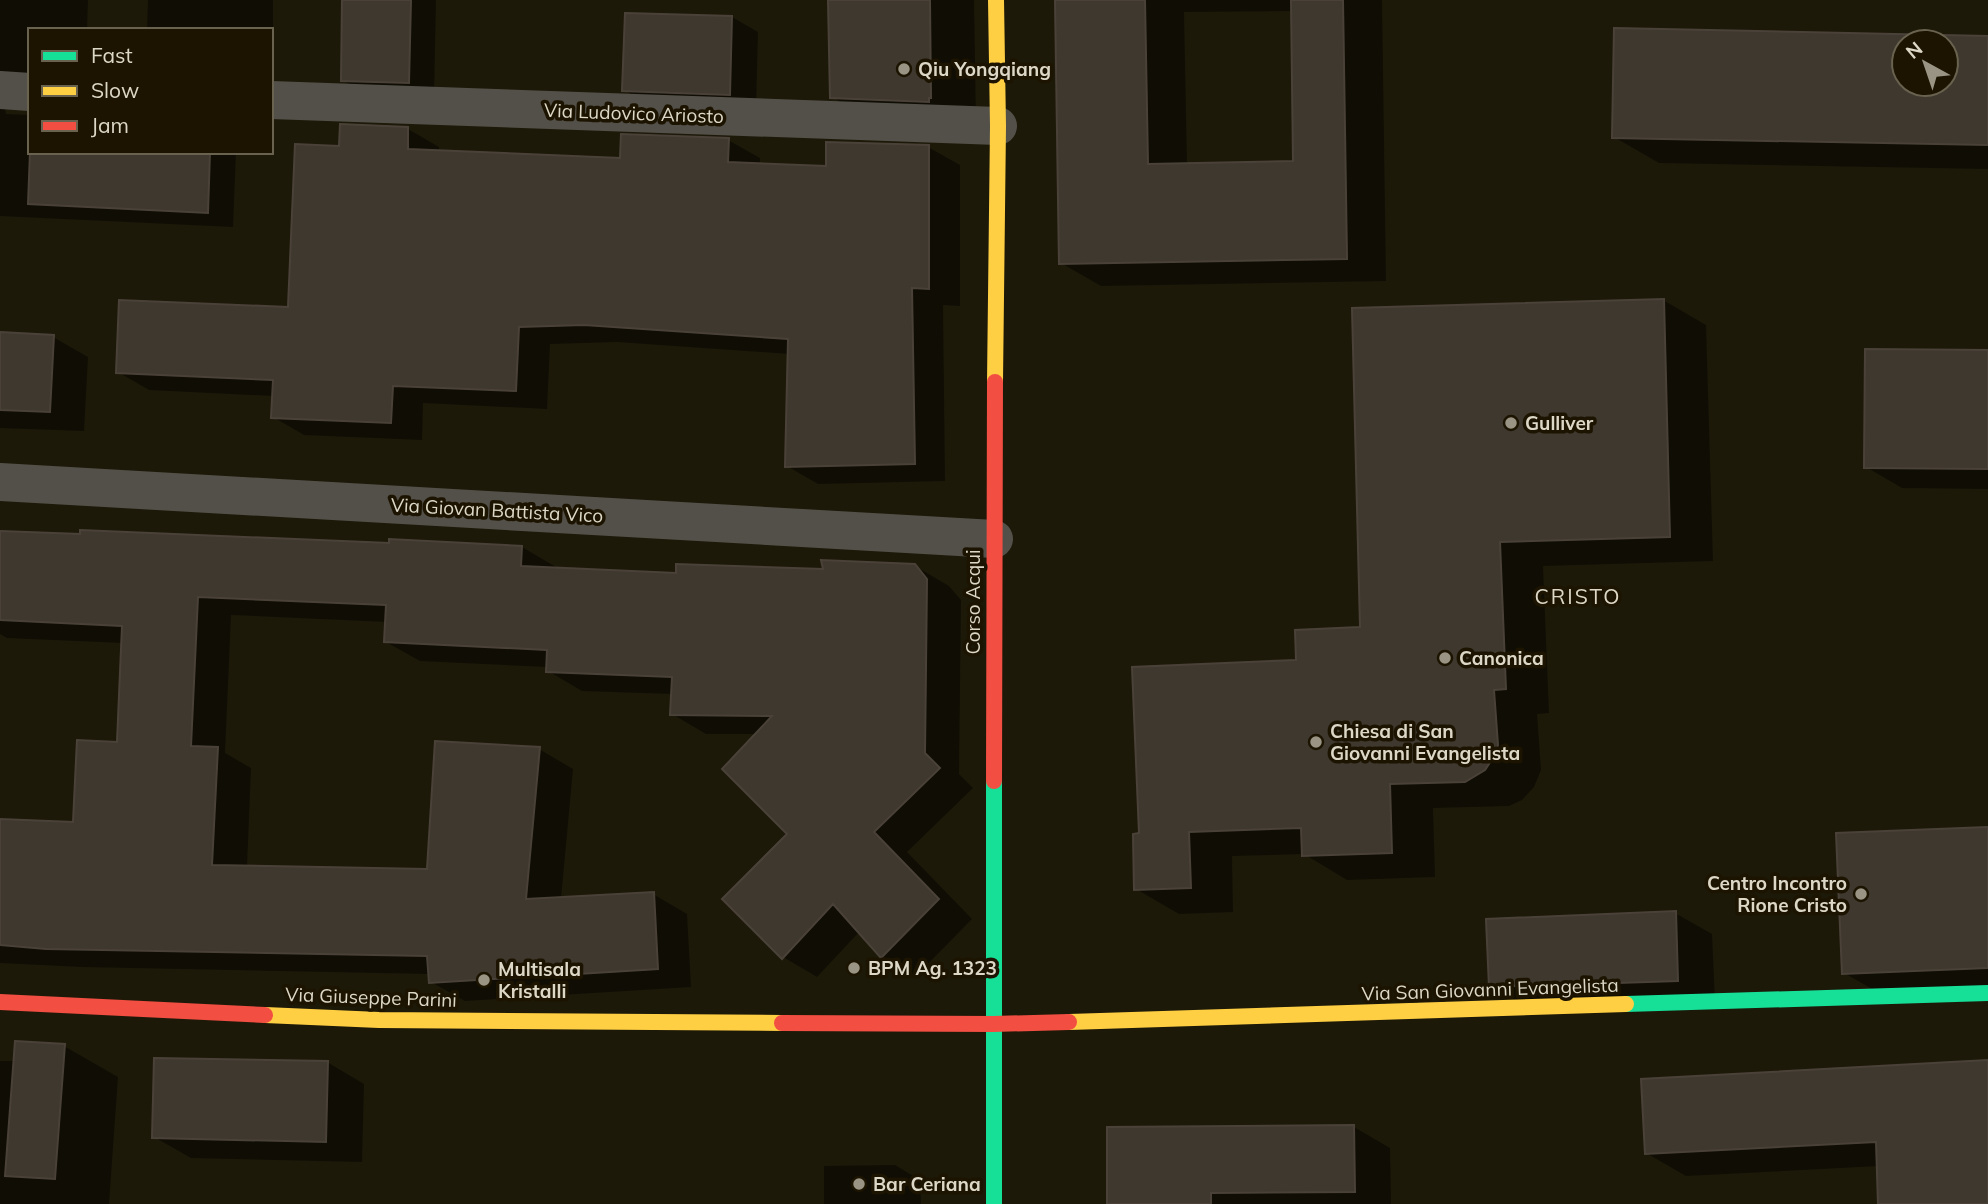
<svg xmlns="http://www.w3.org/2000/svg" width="1988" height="1204" viewBox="0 0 1988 1204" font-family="Mulish,sans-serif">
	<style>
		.shadow { fill: #0007; fill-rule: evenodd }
		.building { fill: #3e382e; stroke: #4a4239; stroke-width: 2; fill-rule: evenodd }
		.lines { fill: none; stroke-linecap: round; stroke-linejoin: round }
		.street { stroke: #535049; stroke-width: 38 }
		.fast { stroke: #16e098; stroke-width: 16 }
		.slow { stroke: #ffcf43; stroke-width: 16 }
		.jam { stroke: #f24e42; stroke-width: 16 }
		.poi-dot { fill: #999484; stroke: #1c1400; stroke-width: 2.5 }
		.labels { text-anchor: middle; stroke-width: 7; stroke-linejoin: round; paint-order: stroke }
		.poi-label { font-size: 19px; font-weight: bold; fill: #dcd7c6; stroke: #1c1400; text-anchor: start }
		.street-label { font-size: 19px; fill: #dcd7c6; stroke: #1c1400 }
		.neighbourhood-label { font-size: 21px; letter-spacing: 2px; fill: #dcd7c6; stroke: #1c1400 }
	</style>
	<rect width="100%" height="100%" fill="#1d1909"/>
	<path class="shadow" d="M 0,0 L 88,0 L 87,30 L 30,30 L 30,82 L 4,103 L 6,114 L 30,115 L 30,152 L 236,152 L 233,227 L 0,216 Z
		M 148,0 L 273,0 L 273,82 L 271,82 L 271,30 L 147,30 Z
		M 344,0 L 436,0 L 434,97 L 368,95 L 342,80 Z
		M 830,0 L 974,0 L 976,123 L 877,123 L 832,97 Z
		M 1057,0 L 1382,0 L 1386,281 L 1101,286 L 1061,263 ZM 1293,11 L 1295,163 L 1187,165 L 1184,12 Z
		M 732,17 L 758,32 L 756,108 L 650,105 L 624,90 Z
		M 1616,30 L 1988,38 L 1988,169 L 1659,163 L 1614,137 ZM 1904,42 L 1946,42 L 1946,84 L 1904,84 Z
		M 408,129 L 439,147 L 439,152 L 622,159 L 728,140 L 760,158 L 760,165 L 828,168 L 928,147 L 960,165 L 960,306 L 943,305 L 945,481 L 818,484 L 787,466 L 789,354 L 617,342 L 550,344 L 547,409 L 423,403 L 422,440 L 304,435 L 273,417 L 274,396 L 149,390 L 118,372 L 289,308 L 341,148 Z
		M 1663,300 L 1706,325 L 1713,561 L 1543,566 L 1549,713 L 1537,714 L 1541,770 L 1534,787 L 1522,800 L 1509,806 L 1433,808 L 1435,877 L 1347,880 L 1304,854 L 1232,856 L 1233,912 L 1179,914 L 1136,889 L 1140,835 L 1298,662 L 1362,629 Z
		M 0,334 L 53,337 L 88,357 L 84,431 L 0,428 Z
		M 1988,352 L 1988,489 L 1902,488 L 1866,467 Z
		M 0,533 L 391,544 L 391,541 L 522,547 L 556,567 L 556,569 L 678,574 L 915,566 L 949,586 L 961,600 L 959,774 L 973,788 L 907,852 L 972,919 L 916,976 L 882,956 L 860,931 L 817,977 L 783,957 L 790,834 L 757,734 L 706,734 L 672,714 L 673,694 L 582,691 L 548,671 L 548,667 L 420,661 L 386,642 L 387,622 L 231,615 L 225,753 L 251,768 L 247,867 L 429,870 L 539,749 L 573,769 L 561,899 L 653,894 L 687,914 L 691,987 L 465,1001 L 431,982 L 430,974 L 82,967 L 0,963 L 0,821 L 74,824 L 119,744 L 123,643 L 7,638 L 0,634 Z
		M 1988,829 L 1988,990 L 1881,994 L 1844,973 Z
		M 1675,913 L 1712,934 L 1715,1001 L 1527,1007 L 1491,986 Z
		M 64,1046 L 118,1077 L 109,1204 L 0,1204 L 0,1061 L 15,1061 Z
		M 327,1062 L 364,1084 L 362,1162 L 191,1158 L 154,1137 Z
		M 1988,1062 L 1988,1204 L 1880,1204 L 1879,1166 L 1686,1176 L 1646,1153 Z
		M 1354,1127 L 1390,1148 L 1391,1204 L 1109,1204 Z
		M 895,1165 L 920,1180 L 921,1204 L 824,1204 L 824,1166 Z"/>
	<path class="building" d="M 342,0 L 411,0 L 409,83 L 341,81 Z
		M 828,0 L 930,0 L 931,98 L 929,98 L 929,102 L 830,98 Z
		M 1055,0 L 1145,0 L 1148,164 L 1293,161 L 1291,0 L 1343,0 L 1347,259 L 1059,264 Z
		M 625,13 L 732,16 L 730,95 L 622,91 Z
		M 1614,28 L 1988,36 L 1988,145 L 1612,138 ZM 1904,42 L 1946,42 L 1946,84 L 1904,84 Z
		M 340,124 L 408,127 L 408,149 L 620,158 L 621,134 L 729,138 L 728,162 L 826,166 L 826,142 L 929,145 L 929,289 L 912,288 L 915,464 L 785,467 L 788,339 L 584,325 L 519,327 L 516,391 L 393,386 L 391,423 L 271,418 L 273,380 L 116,373 L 119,300 L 288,307 L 295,144 L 339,146 Z
		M 30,152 L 210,152 L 208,213 L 28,204 Z
		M 1664,299 L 1670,537 L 1500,542 L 1506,689 L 1494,690 L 1498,745 L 1493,758 L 1485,770 L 1465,782 L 1390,784 L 1392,853 L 1302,856 L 1301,828 L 1189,832 L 1191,888 L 1134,890 L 1133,834 L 1139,833 L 1132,667 L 1296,660 L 1295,630 L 1360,627 L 1352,308 Z
		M 0,332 L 54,335 L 50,412 L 0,410 Z
		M 1865,349 L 1988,350 L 1988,469 L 1864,468 Z
		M 80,530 L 389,543 L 389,539 L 522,546 L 521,566 L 676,573 L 676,564 L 823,569 L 821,560 L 915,564 L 927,579 L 925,753 L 940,768 L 874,832 L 939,899 L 881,958 L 833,904 L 782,959 L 722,899 L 787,834 L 722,769 L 772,716 L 670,715 L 672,677 L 546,672 L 547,650 L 384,642 L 386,605 L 198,597 L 191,746 L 218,747 L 212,865 L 427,869 L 435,741 L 540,747 L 526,899 L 654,892 L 658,969 L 429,983 L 427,956 L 46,949 L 0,945 L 0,819 L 73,822 L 77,740 L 117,742 L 122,626 L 0,620 L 0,531 L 80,534 Z
		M 1988,827 L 1988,968 L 1842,974 L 1836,833 Z
		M 1676,911 L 1678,981 L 1489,987 L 1486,919 Z
		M 15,1041 L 65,1044 L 55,1179 L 5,1176 Z
		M 154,1058 L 328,1061 L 326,1142 L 152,1138 Z
		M 1988,1060 L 1988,1204 L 1878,1204 L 1876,1142 L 1645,1154 L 1641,1079 Z
		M 1354,1125 L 1355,1192 L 1211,1193 L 1211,1204 L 1107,1204 L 1107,1127 Z"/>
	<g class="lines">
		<path class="street" d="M 0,90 L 30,92
			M 271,100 L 998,126
			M 0,482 L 994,539"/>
		<path class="fast" d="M 994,781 L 994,1204
			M 1626,1004 L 1988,993"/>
		<path class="slow" d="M 995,382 L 998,126 L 996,0
			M 265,1015 L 379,1020 L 782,1023
			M 1069,1022 L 1626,1004"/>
		<path class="jam" d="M 994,781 L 995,382
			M 0,1002 L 265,1015
			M 782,1023 L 993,1024 L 1069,1022"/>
	</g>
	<g class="poi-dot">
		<circle cx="904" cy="69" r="7"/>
		<circle cx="1511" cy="423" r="7"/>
		<circle cx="1445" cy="658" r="7"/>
		<circle cx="1316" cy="742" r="7"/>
		<circle cx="1861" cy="894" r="7"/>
		<circle cx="854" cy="968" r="7"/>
		<circle cx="484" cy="980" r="7"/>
		<circle cx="859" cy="1184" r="7"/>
	</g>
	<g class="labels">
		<g class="poi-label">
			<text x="918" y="76">Qiu Yongqiang</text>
			<text x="1525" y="430">Gulliver</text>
			<text x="1459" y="665">Canonica</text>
			<text x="1330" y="738">Chiesa di San<tspan x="1330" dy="22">Giovanni Evangelista</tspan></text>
			<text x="1847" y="890" text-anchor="end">Centro Incontro<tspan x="1847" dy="22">Rione Cristo</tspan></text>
			<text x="868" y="975">BPM Ag. 1323</text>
			<text x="498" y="976">Multisala<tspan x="498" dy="22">Kristalli</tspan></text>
			<text x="873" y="1191">Bar Ceriana</text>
		</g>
		<g class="street-label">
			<text transform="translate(634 113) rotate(2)" y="7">Via Ludovico Ariosto</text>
			<text transform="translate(497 510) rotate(3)" y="7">Via Giovan Battista Vico</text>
			<text transform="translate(973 602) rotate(-90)" y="7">Corso Acqui</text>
			<text transform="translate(1490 989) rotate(-2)" y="7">Via San Giovanni Evangelista</text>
			<text transform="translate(371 997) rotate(2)" y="7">Via Giuseppe Parini</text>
		</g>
		<g class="neighbourhood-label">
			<text x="1578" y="604">CRISTO</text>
		</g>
	</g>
	<rect x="28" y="28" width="245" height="126" fill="#1c1400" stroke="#69624f" stroke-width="2"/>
	<rect x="42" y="51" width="35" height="10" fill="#16e098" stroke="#69624f" stroke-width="2"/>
	<text x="91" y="63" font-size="21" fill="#dcd7c6">Fast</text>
	<rect x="42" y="86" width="35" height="10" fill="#ffcf43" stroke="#69624f" stroke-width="2"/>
	<text x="91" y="98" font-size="21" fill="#dcd7c6">Slow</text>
	<rect x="42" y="121" width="35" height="10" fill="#f24e42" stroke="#69624f" stroke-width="2"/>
	<text x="91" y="133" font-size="21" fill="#dcd7c6">Jam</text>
	<g transform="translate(1925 63) rotate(320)"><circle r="33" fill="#1c1400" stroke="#69624f" stroke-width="2"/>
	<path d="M0-5L12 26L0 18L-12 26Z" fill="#999484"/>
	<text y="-10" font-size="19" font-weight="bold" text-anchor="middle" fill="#dcd7c6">N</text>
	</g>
</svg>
